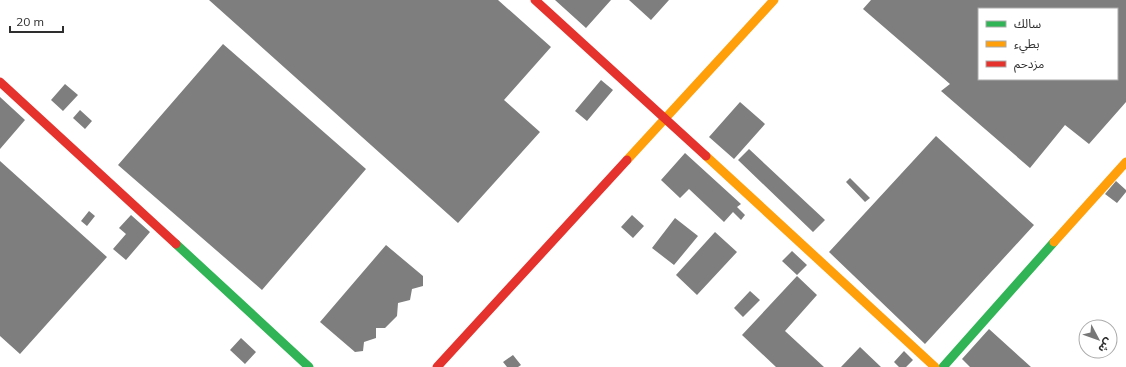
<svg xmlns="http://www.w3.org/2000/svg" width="1126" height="367" viewBox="0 0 1126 367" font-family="Mulish,'Noto Sans Arabic',sans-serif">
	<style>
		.building { fill: #7e7e7e; fill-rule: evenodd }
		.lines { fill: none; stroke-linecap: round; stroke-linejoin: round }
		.fast { stroke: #30b455; stroke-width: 9 }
		.slow { stroke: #ff9f0a; stroke-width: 9 }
		.jam { stroke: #e5322d; stroke-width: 9 }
	</style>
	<rect width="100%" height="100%" fill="#fff"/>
	<path class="building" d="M 209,0 L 498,0 L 551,47 L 504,100 L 540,132 L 458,223 Z
		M 555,0 L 611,0 L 586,28 Z
		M 629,0 L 669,0 L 651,20 Z
		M 871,0 L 1126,0 L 1126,102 L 1089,144 L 1065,125 L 1030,168 L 941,91 L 950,84 L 863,9 ZM 979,9 L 1117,9 L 1117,79 L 979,79 Z
		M 223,44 L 366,169 L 262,290 L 118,165 Z
		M 601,80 L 613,90 L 587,121 L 575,111 Z
		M 65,84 L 78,95 L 63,111 L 51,100 Z
		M 0,97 L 25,120 L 0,149 Z
		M 740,102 L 765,124 L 734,159 L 709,137 Z
		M 80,110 L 92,121 L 85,129 L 73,118 Z
		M 936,136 L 1034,225 L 925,344 L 829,252 Z
		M 749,149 L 825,220 L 813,232 L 738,160 Z
		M 685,153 L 741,204 L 737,207 L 745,215 L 741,220 L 733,212 L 724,222 L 689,189 L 680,198 L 661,180 Z
		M 0,161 L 107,257 L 20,354 L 0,336 Z
		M 850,178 L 870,198 L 865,202 L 846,182 Z
		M 1116,181 L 1126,190 L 1126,192 L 1117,203 L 1105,194 Z
		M 89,211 L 95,216 L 87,226 L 81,221 Z
		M 131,215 L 150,232 L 126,260 L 113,249 L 126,234 L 119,228 Z
		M 632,215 L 644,226 L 633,238 L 621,227 Z
		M 675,218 L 698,236 L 674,265 L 652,248 Z
		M 715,232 L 737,252 L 697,295 L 676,275 Z
		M 386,245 L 423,276 L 423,286 L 412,289 L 410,300 L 398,303 L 397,316 L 385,328 L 376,328 L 376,338 L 364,342 L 363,351 L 355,352 L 320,322 Z
		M 792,251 L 807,265 L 797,275 L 782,261 Z
		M 797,276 L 817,295 L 785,331 L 824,367 L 776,367 L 742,335 Z
		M 750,291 L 760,300 L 743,317 L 734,308 Z
		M 989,329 L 1031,367 L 970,367 L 962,359 Z
		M 241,338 L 256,352 L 245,364 L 230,350 Z
		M 860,347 L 881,367 L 841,367 Z
		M 904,351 L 913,360 L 906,367 L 899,367 L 894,362 Z
		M 513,355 L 521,365 L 518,367 L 507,367 L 503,362 Z"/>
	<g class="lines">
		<path class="fast" d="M 176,244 L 309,367
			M 943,367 L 1054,242"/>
		<path class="slow" d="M 706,156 L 935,367
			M 627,160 L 774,0
			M 1054,242 L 1126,162"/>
		<path class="jam" d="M 535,0 L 706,156
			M 0,82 L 176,244
			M 437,367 L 627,160"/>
	</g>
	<rect x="978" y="8" width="140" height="72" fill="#ffffff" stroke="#ababab"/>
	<rect x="986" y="21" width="20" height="6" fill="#30b455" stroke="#ababab"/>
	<text x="1014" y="28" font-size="12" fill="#2e2e2e">سالك</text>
	<rect x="986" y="41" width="20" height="6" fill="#ff9f0a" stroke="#ababab"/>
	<text x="1014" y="48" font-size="12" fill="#2e2e2e">بطيء</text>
	<rect x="986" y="61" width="20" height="6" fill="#e5322d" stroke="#ababab"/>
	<text x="1014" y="68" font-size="12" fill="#2e2e2e">مزدحم</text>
	<g transform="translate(1098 339) rotate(131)"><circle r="19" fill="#ffffff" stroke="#ababab"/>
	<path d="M0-3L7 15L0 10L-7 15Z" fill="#777777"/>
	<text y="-6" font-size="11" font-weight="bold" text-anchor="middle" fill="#2e2e2e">ش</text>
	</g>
	<path d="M10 26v6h53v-6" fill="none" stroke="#2e2e2e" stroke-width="2"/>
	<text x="16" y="26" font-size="12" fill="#2e2e2e" stroke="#ffffff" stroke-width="3" paint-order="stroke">20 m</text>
</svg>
